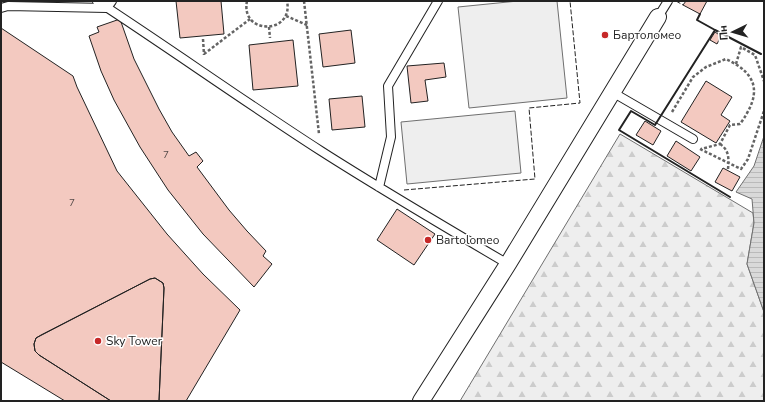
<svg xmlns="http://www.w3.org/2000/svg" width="765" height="402" viewBox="0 0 765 402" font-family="'Nunito Sans',sans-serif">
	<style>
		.green { fill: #eee; stroke: #6f6f6f }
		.forest { fill: url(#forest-firs); stroke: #6f6f6f }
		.water { fill: url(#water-rules); stroke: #6f6f6f }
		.building { fill: #f3c9c0; stroke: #222 }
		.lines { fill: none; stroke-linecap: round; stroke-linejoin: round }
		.service-casing { stroke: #222; stroke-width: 10 }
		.minor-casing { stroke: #222; stroke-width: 18 }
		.path { stroke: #646464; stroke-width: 2.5; stroke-dasharray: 3 2; stroke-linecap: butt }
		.service { stroke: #fff; stroke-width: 8 }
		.minor { stroke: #fff; stroke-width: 16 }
		.fence { stroke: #222; stroke-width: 1; stroke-dasharray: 5 2; stroke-linecap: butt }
		.wall { stroke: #222; stroke-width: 2 }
		.poi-dot { fill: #c62828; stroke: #fff; stroke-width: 1.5 }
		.labels { text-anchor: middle; stroke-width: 3; stroke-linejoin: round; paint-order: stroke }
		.number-label { font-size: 10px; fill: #564c4a }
		.poi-label { font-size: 12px; fill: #222; stroke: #fff; text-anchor: start }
	</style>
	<defs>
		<pattern id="forest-firs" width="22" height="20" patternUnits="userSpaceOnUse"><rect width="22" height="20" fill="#eee"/><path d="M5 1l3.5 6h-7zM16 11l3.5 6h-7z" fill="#ccc"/></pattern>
		<pattern id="water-rules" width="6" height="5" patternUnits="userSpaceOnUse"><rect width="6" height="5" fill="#d9d9d9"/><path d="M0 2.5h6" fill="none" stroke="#bababa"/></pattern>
	</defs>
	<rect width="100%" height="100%" fill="#fff"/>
	<path class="green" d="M 518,1 L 557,1 L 567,98 L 469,108 L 458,7 Z
		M 515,111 L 521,173 L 407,184 L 401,122 Z"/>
	<path class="forest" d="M 620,134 L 753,213 L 754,223 L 747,264 L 764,312 L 764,401 L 460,401 Z"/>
	<path class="water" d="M 764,136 L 764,312 L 747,264 L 754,223 L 752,199 L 736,192 L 754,166 Z"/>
	<path class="building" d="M 176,1 L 221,1 L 224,34 L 180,38 Z
		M 686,1 L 707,1 L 700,14 L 683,5 Z
		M 120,19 L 134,59 L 159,109 L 172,132 L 189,156 L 196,152 L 203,161 L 197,167 L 229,210 L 247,231 L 266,251 L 263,256 L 272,264 L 254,287 L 203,234 L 168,190 L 140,147 L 114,100 L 101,71 L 89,36 L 99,32 L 97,27 Z
		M 1,28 L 73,76 L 77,87 L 117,171 L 167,234 L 203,274 L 240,310 L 186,401 L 159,401 L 164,288 L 163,283 L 155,278 L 150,279 L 36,338 L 34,344 L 35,351 L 39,355 L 111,401 L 65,401 L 1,362 Z
		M 351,30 L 355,63 L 323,67 L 319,34 Z
		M 715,32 L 721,36 L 717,44 L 710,40 Z
		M 293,40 L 298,86 L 253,90 L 249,45 Z
		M 444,63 L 446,77 L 425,80 L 428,101 L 411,103 L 407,66 Z
		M 706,81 L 732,97 L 721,115 L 730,121 L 716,143 L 681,122 Z
		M 362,96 L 365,127 L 332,130 L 329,99 Z
		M 645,121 L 661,131 L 653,145 L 636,135 Z
		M 676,141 L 700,157 L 691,171 L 667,156 Z
		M 723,168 L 740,177 L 732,191 L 715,182 Z
		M 397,209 L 435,234 L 414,265 L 377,240 Z
		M 155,278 L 163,283 L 164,288 L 159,401 L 111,401 L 39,355 L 35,351 L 34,344 L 36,338 L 41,335 L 150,279 Z"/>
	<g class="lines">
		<g class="service-casing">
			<path id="service" d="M 97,1 C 172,50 245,102 321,151 C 382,190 445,227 508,264
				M 1,8 L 8,6 L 107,8 L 112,1
				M 658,17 L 668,1
				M 612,92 L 693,139
				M 379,187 L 391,137 L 388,86 L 438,1"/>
		</g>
		<g class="minor-casing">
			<path id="minor" d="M 421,401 L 508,264 L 658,17"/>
		</g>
		<path class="path" d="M 247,1 C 240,35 294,35 287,1
			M 304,1 L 319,134
			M 286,16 L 307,25
			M 269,27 L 270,38
			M 203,39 L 204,55
			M 204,54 L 250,19
			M 736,64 L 741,47 L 755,55 L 764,81
			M 672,112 L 693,77 L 706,67 L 726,59 C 760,75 761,95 740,124 L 730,125 L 720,144 L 701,149
			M 720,144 C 729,150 729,158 728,169
			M 700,149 L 741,169 L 748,159 L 764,111"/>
		<use href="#service" class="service"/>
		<use href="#minor" class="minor"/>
		<path class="fence" d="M 676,1 L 683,5
			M 404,190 L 535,179 L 529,108 L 580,103 L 570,1"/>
		<path class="wall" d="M 700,14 L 697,20 L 715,30 L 655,125 L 631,111 L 619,130 L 730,197
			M 715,30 L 761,54"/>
	</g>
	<g class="poi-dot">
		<circle cx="605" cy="35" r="4"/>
		<circle cx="428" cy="240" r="4"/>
		<circle cx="98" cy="341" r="4"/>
	</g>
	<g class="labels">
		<g class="number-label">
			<text x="166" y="158">7</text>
			<text x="72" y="206">7</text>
		</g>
		<g class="poi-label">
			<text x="613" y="39">Бартоломео</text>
			<text x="436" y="244">Bartolomeo</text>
			<text x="106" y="345">Sky Tower</text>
		</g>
	</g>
	<rect width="765" height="402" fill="none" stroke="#222222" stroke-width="4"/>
	<g transform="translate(733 32) rotate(265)" stroke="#ffffff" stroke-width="3" paint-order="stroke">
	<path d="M0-3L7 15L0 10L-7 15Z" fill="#222222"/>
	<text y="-6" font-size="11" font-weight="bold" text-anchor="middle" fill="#222222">Пн</text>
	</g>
</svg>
